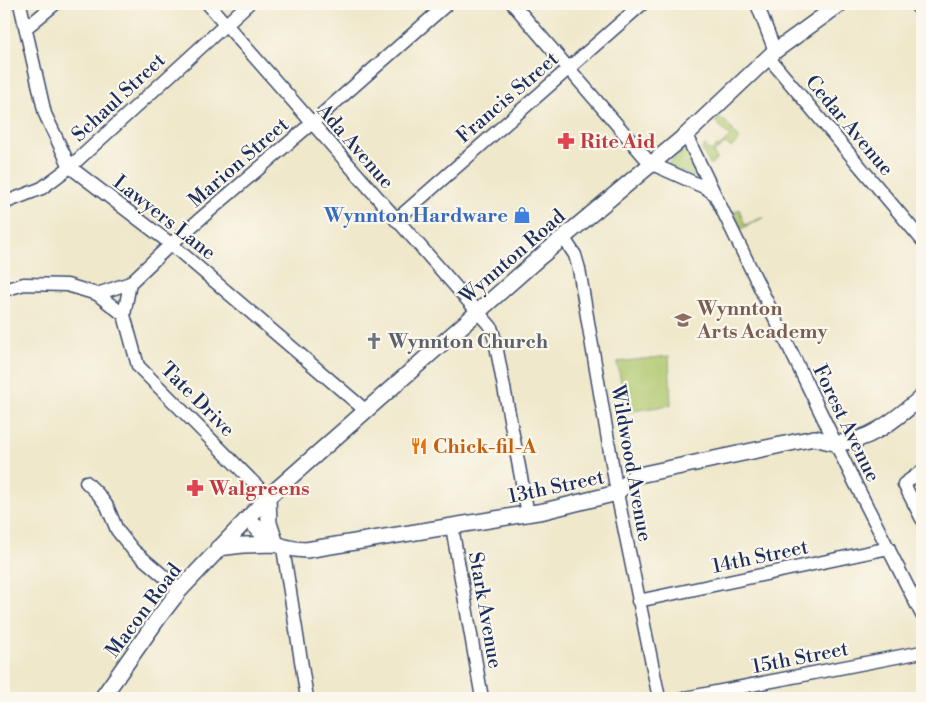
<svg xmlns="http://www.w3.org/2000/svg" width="926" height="702" viewBox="0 0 926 702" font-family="'Libre Bodoni',serif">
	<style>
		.green { fill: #afc86e; stroke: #657c66 }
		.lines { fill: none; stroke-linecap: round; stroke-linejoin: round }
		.minor-casing { stroke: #3b4b6e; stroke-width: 15 }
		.major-casing { stroke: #3b4b6e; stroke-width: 18 }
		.minor { stroke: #fff; stroke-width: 12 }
		.major { stroke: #fff; stroke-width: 15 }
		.labels { text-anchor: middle; stroke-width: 4.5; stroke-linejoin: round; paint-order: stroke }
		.street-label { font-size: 20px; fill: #1b2f5e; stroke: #fbf7ec }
		.health-label { font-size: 20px; font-weight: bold; fill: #be3a42; stroke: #fbf7ec; text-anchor: start }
		.shop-label { font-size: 20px; font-weight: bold; fill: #366cbe; stroke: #fbf7ec; text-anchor: end }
		.education-label { font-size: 20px; font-weight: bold; fill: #785e54; stroke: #fbf7ec; text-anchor: start }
		.worship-label { font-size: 20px; font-weight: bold; fill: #5b616d; stroke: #fbf7ec; text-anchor: start }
		.food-label { font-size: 20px; font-weight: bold; fill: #c56008; stroke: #fbf7ec; text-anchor: start }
	</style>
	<rect width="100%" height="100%" fill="#fbf7ec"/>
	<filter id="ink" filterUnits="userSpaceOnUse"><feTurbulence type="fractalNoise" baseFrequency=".02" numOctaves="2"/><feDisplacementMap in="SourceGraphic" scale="10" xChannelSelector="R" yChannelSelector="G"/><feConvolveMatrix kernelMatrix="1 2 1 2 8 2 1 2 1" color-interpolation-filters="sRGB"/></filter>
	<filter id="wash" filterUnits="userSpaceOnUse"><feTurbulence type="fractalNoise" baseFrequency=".0096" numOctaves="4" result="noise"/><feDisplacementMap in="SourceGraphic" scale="20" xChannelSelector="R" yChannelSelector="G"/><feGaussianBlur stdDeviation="1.12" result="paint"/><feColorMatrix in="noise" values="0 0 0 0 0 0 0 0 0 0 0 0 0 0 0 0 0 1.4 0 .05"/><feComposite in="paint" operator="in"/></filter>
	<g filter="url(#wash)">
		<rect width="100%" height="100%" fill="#efe8cb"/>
		<path class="green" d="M 719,117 L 725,121 L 739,138 L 739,140 L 731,148 L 726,143 L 713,153 L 717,159 L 710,165 L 702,149 L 705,145 L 711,152 L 717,146 L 719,147 L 730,137 L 715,121 Z
			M 688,146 L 702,179 L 666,166 Z
			M 739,209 L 745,225 L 764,217 L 741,229 L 734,212 Z
			M 669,356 L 671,405 L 627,412 L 617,362 Z"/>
	</g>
	<g filter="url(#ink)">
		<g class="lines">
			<g class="minor-casing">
				<path id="minor" d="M 20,4 L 45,114 L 70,167 L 171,244 L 365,410
					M 208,4 L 491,327 L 495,340 L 528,514
					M 513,4 L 650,163 L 706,188 L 713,193
					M 757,4 L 775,51
					M 915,4 L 922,12
					M 26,28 L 55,4
					M 768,57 L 922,240
					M 686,135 L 850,473 L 922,615
					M 4,203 L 42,188 L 70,167 L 248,4
					M 396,220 L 642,4
					M 563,237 L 575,255 L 579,269 L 617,493 L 659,698
					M 130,283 L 124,315 L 138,366 L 268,497
					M 4,290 L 24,284 L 67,285 L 97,294 L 130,283 L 171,244 L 312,123 L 447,4
					M 97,294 L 124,315
					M 922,471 L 904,484 L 922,519
					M 86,482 L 98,494 L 107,506 L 117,530 L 133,550 L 180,590
					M 452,527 L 482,698
					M 283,548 L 307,698
					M 638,601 L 889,548
					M 685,698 L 922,652"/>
			</g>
			<g class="major-casing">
				<path id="major" d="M 248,518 C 267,540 276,549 306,550 L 544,511 L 617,493 L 634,476 L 814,438 C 821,439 830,443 837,443 C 870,442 898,417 922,397
					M 218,548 L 243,545 L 276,544 L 269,523 L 268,497
					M 102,698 L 159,617 L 180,590 L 268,497 L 540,257 L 686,135 L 775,51 L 840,4"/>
			</g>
			<use href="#minor" class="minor"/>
			<use href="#major" class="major"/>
		</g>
	</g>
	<defs>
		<g id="pharmacy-bare" transform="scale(1.35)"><path d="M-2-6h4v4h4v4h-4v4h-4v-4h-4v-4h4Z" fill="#e0444e" stroke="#fbf7ec" stroke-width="2.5" paint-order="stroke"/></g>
		<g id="shop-bare" transform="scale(1.35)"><path d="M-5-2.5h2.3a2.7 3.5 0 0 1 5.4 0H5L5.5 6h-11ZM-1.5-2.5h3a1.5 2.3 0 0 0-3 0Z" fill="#3f7fe0" stroke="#fbf7ec" stroke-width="2.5" paint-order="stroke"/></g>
		<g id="school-bare" transform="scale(1.35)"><path d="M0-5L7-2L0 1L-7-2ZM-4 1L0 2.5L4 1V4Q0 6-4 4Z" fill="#8d6e63" stroke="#fbf7ec" stroke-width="2.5" paint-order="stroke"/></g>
		<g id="church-bare" transform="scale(1.35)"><path d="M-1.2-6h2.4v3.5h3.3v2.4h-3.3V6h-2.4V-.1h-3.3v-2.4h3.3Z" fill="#6b7280" stroke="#fbf7ec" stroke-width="2.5" paint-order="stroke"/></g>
		<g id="restaurant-bare" transform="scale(1.35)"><path d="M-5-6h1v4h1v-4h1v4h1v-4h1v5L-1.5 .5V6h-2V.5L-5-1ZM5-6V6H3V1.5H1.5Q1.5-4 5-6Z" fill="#e8710a" stroke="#fbf7ec" stroke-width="2.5" paint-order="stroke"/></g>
	</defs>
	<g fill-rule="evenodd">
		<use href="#pharmacy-bare" x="566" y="141"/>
		<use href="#shop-bare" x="522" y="215"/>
		<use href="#school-bare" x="683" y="320"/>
		<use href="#church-bare" x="374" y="341"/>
		<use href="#restaurant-bare" x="419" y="446"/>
		<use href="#pharmacy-bare" x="195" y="488"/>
	</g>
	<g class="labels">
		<g class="street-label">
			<text transform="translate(118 97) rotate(-43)" y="7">Schaul Street</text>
			<text transform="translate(507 97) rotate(-41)" y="7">Francis Street</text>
			<text transform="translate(850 125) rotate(50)" y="7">Cedar Avenue</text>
			<text transform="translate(356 146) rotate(49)" y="7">Ada Avenue</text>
			<text transform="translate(238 162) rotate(-41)" y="7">Marion Street</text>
			<text transform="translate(165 217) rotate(38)" y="7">Lawyers Lane</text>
			<text transform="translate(512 256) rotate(-41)" y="7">Wynnton Road</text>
			<text transform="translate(198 399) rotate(45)" y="7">Tate Drive</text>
			<text transform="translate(847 423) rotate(64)" y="7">Forest Avenue</text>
			<text transform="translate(632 463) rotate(80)" y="7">Wildwood Avenue</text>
			<text transform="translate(556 486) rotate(-12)" y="7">13th Street</text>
			<text transform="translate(760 556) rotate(-12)" y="7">14th Street</text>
			<text transform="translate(143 610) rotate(-53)" y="7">Macon Road</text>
			<text transform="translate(486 610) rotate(80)" y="7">Stark Avenue</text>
			<text transform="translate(800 657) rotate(-11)" y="7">15th Street</text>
		</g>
		<g class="health-label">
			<text x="580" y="148">Rite Aid</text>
			<text x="209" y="495">Walgreens</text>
		</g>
		<g class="shop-label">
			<text x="508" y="222">Wynnton Hardware</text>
		</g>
		<g class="education-label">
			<text x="697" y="315">Wynnton<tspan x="697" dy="23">Arts Academy</tspan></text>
		</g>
		<g class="worship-label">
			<text x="388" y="348">Wynnton Church</text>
		</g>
		<g class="food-label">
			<text x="433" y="453">Chick-fil-A</text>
		</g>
	</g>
	<rect width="926" height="702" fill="none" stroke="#fbf7ec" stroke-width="20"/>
</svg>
